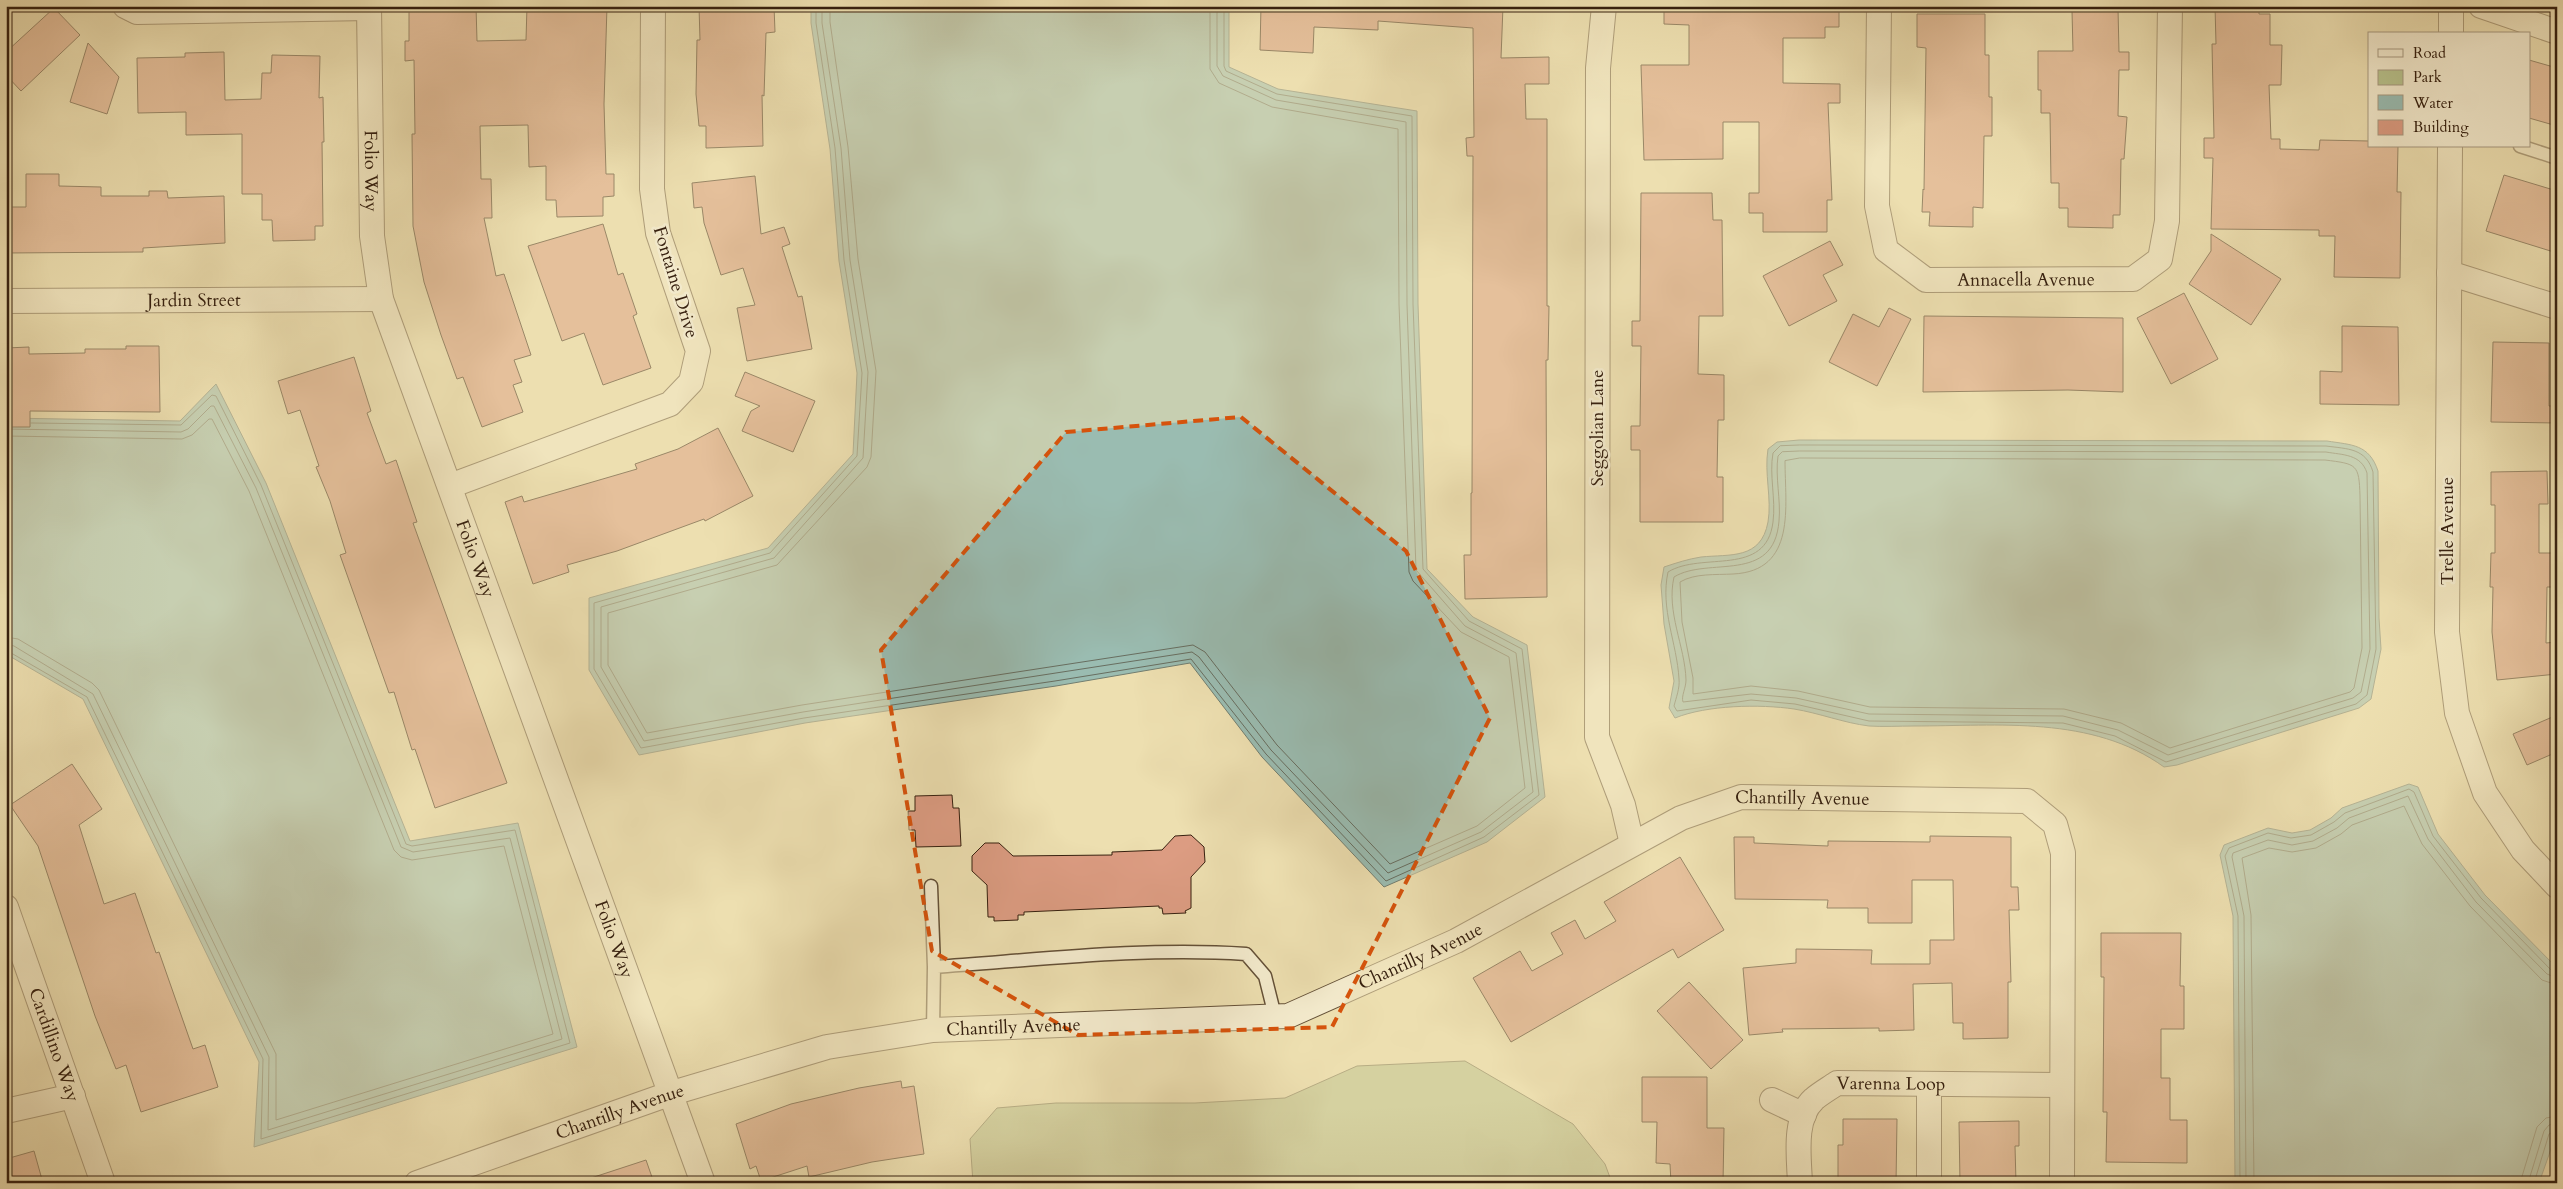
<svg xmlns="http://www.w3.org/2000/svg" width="2563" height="1189" viewBox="0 0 2563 1189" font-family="Cardo,serif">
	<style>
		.green { fill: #b8c28c; stroke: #77714e }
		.water { fill: #9abcb1; stroke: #727e70 }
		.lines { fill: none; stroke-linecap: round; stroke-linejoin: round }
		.shore { stroke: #686e60; stroke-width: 1 }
		.building { fill: #dc9c82; stroke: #36200f }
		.lane-casing { stroke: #645037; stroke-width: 15 }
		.street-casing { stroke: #645037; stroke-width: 26 }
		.lane { stroke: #f3eacc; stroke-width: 12 }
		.street { stroke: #f3eacc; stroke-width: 24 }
		.marked { fill: none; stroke: #d6530c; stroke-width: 4; stroke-dasharray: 10 6; stroke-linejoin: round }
		.labels { text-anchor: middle; stroke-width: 5; stroke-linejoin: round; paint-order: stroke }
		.street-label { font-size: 18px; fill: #36200f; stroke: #f3eacc }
	</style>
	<rect width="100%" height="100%" fill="#eddfb0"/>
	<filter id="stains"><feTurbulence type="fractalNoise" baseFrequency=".004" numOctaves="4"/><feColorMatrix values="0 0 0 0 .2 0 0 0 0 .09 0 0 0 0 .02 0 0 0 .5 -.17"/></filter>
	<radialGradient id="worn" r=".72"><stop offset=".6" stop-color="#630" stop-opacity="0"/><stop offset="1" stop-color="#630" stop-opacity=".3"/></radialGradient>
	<path class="green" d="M 1465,1061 L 1573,1124 L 1605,1164 L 1612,1183 L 973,1183 L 970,1139 L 997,1108 L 1056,1103 L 1195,1103 L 1285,1098 L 1357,1066 Z"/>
	<path class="water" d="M 811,6 L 1229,6 L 1229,67 L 1278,89 L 1417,111 L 1418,304 L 1427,569 L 1473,617 L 1527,645 L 1545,797 L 1487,842 L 1384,887 L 1262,757 L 1190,663 L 1056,686 L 805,723 L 639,755 L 589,670 L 589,598 L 768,548 L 853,454 L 857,373 L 839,261 L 830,149 L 811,23 Z
		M 216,384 L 266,483 L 410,841 L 518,823 L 577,1047 L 254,1147 L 259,1062 L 83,699 L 6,654 L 6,418 L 180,421 Z
		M 1799,440 L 2327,441 C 2352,445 2369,444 2378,471 L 2379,618 L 2381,649 L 2371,699 L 2359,708 L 2177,765 L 2164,767 C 2092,715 1998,726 1914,726 C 1899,726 1883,727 1869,726 C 1844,723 1819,713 1794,709 C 1760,704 1707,705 1675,718 L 1669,708 L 1674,681 L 1664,624 L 1661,585 L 1664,567 C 1676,563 1688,559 1701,557 C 1730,554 1761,560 1768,522 C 1772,499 1764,473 1768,449 L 1777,442 Z
		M 2409,784 L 2418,787 L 2438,834 L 2485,895 L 2557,968 L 2557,1132 L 2539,1183 L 2235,1183 L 2233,916 L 2220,855 L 2224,845 L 2268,828 L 2292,833 L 2310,830 L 2331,818 L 2342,808 Z"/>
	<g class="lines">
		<path class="shore" d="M 816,6 L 816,23 L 835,148 L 844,260 L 862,373 L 857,456 L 770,553 L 594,603 L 594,669 L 641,748 L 804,718 L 1055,681 L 1191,659 L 1266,754 L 1386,881 L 1484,837 L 1539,795 L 1522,649 L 1469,621 L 1423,569 L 1413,304 L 1412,116 L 1277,94 L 1226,71 L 1224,66 L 1224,6
			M 822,6 L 822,23 L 841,148 L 850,260 L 868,372 L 863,458 L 774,558 L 601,607 L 601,667 L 644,741 L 803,712 L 1192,652 L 1199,657 L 1271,750 L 1388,873 L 1481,832 L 1533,792 L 1516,653 L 1465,626 L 1416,570 L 1407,304 L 1406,122 L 1276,100 L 1223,76 L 1217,66 L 1217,6
			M 830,6 L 830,22 L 848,147 L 858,259 L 876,371 L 871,457 L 867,467 L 777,565 L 608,613 L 608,665 L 647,733 L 802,705 L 1193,645 L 1205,652 L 1277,745 L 1390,864 L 1477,826 L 1525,788 L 1509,657 L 1461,632 L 1413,581 L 1409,572 L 1399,304 L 1398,129 L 1272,107 L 1219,83 L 1210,69 L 1210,6
			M 6,429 L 181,432 L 188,429 L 211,406 L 214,406 L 256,488 L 401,847 L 413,852 L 510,838 L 562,1039 L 268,1130 L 269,1057 L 93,694 L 14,646 L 6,644
			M 6,436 L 182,439 L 192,435 L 209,419 L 212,419 L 249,491 L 394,850 L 401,857 L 412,860 L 504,846 L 553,1034 L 276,1120 L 276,1054 L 99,690 L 92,683 L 18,639 L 6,637
			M 1800,445 L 2326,446 C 2348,449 2366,448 2373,472 L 2376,649 L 2367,695 L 2356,704 L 2166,762 L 2115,736 L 2063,723 L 1869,721 L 1795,704 L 1751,700 L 1677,711 L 1674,706 C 1676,698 1680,688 1679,679 C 1677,643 1660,609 1668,572 C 1702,551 1766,578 1773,522 C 1776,499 1769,475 1773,453 L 1780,446 Z
			M 1800,451 L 2326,452 C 2343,455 2361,454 2367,473 L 2370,649 L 2361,692 L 2353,698 L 2168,755 L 2118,730 L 2063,716 L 1869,714 L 1796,698 L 1751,694 L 1683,702 C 1681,696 1686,688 1686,680 C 1685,646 1666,612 1674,577 C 1708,556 1774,585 1779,521 C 1781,500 1775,477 1778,456 L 1782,452 Z
			M 1800,458 L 2325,460 C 2357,464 2359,464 2360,496 L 2362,648 L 2354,688 L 2350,692 L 2170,748 L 2121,723 L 2064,709 L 1870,707 L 1798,691 L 1751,686 L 1693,694 L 1693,678 L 1682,622 L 1680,582 C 1695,573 1716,575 1733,574 C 1797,571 1785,506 1785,461 Z
			M 6,650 L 87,697 L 263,1059 L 261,1139 L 570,1043 L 515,830 L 412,846 L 406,844 L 261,485 L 216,396 L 212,395 L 181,425 L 31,423
			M 2240,1183 L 2238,916 L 2225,856 L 2229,848 L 2268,833 L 2291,838 L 2311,835 L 2334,822 L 2345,813 L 2409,789 L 2414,792 L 2433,836 L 2481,898 L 2551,970 L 2557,971
			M 2246,1183 L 2244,916 L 2232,857 L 2233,853 L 2268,840 L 2292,845 L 2313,841 L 2337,828 L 2349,818 L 2408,796 L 2428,839 L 2476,902 L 2547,974 L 2557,978
			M 2254,1183 L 2251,915 L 2242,858 L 2269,848 L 2292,852 L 2316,848 L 2341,834 L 2352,825 L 2404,806 L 2422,844 L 2470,906 L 2542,980 L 2557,985
			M 2520,1183 L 2537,1127 L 2546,1118 L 2557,1116
			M 2528,1183 L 2544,1131 L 2549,1125 L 2557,1123
			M 2534,1183 L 2549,1134 L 2557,1130"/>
	</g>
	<path class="building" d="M 409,6 L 476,6 L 477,41 L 526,40 L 527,6 L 607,6 L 604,104 L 606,174 L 614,174 L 614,196 L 603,197 L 603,216 L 557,217 L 556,200 L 546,200 L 546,166 L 529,167 L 528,125 L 480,126 L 481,179 L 491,179 L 492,218 L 484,218 L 496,276 L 504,274 L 531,355 L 514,360 L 522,382 L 513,385 L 523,412 L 482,427 L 463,377 L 457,379 L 441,335 L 424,282 L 413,226 L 412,134 L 415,134 L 414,60 L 405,61 L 405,41 L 409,41 Z
		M 699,6 L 774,6 L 775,32 L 766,33 L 764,96 L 762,95 L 763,146 L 706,148 L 706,126 L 699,126 L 696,94 L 697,40 L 700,40 Z
		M 1261,6 L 1503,6 L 1501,58 L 1549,57 L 1549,84 L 1525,84 L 1526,119 L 1547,119 L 1547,306 L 1549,306 L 1548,360 L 1546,360 L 1547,597 L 1465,599 L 1464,555 L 1471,555 L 1471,493 L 1472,493 L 1473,156 L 1467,156 L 1466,138 L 1474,137 L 1473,28 L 1378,21 L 1378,30 L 1314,27 L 1313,53 L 1260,50 Z
		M 1664,6 L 1839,6 L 1839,27 L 1825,27 L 1825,38 L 1783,38 L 1783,83 L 1840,84 L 1840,103 L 1828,103 L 1832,200 L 1827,200 L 1827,232 L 1763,232 L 1763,213 L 1749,213 L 1749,193 L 1759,193 L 1759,122 L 1723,122 L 1723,159 L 1644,160 L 1641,65 L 1689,65 L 1689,25 L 1664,24 Z
		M 2215,6 L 2259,6 L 2259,14 L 2270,14 L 2270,45 L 2282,45 L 2281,85 L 2269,85 L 2271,139 L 2280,139 L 2280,149 L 2319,150 L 2320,140 L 2369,141 L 2369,146 L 2398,146 L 2397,192 L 2401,192 L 2400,278 L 2334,277 L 2335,236 L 2319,236 L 2319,230 L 2211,229 L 2213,158 L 2204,158 L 2204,138 L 2214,138 L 2212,44 L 2216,44 Z
		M 54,8 L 80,35 L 21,91 L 6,75 L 6,52 Z
		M 2118,9 L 2119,52 L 2129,52 L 2129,70 L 2119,70 L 2118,116 L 2127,117 L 2124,159 L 2121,159 L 2120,215 L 2113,215 L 2113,228 L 2068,227 L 2068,208 L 2059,208 L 2059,183 L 2051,183 L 2050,113 L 2041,113 L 2041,90 L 2038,90 L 2038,51 L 2073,51 L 2072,11 Z
		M 1917,14 L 1985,14 L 1985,55 L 1989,55 L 1989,97 L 1992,97 L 1992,136 L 1984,136 L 1983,208 L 1973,207 L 1973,227 L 1929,226 L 1930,212 L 1922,212 L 1923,189 L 1924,190 L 1926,48 L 1917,47 Z
		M 88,43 L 119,77 L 107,114 L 70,102 Z
		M 224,52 L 225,100 L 261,99 L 262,73 L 271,73 L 272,55 L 320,56 L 319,98 L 323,97 L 324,142 L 322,142 L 323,226 L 315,226 L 315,240 L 273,241 L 272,220 L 262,220 L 262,194 L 242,194 L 242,134 L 186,135 L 186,112 L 138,113 L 137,58 L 185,57 L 185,53 Z
		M 2529,60 L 2557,68 L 2557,126 L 2529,118 Z
		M 26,174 L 59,174 L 59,186 L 101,187 L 101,196 L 149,196 L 149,191 L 167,191 L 168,198 L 224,196 L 225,243 L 143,248 L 143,252 L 6,253 L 6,207 L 26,207 Z
		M 2504,175 L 2557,191 L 2557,253 L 2486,231 Z
		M 755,176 L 761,234 L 784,227 L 790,244 L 782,247 L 798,297 L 802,296 L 812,349 L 747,361 L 737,308 L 755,305 L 743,268 L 721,275 L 704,223 L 702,207 L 694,208 L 692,183 Z
		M 1641,193 L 1712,193 L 1713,220 L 1722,220 L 1723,316 L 1699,316 L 1698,374 L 1724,375 L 1724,420 L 1718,420 L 1717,477 L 1723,477 L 1723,522 L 1640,522 L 1640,450 L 1631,450 L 1631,426 L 1640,426 L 1641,346 L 1632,346 L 1632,321 L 1640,321 Z
		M 603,224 L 618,275 L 623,273 L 637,314 L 633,316 L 651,368 L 603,385 L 584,333 L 562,341 L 528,246 Z
		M 2211,234 L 2281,279 L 2251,325 L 2189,284 L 2211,251 Z
		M 1830,241 L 1843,265 L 1823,275 L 1837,301 L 1789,326 L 1763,276 Z
		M 2184,293 L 2218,359 L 2171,384 L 2137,318 Z
		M 1889,308 L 1911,319 L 1877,386 L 1829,362 L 1853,314 L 1879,327 Z
		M 1924,316 L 2123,318 L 2123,392 L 2068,390 L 1923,392 Z
		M 2342,326 L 2398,327 L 2399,405 L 2320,404 L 2320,371 L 2342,372 Z
		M 2493,342 L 2549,343 L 2549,406 L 2557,406 L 2557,423 L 2491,422 Z
		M 126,346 L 159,346 L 160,412 L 30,411 L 30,427 L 6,427 L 6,348 L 29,347 L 29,354 L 85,353 L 85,349 L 126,349 Z
		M 354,357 L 371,411 L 367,413 L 386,464 L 396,460 L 417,522 L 413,523 L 507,783 L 435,808 L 415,749 L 412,750 L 394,692 L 389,693 L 340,555 L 346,553 L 330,501 L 316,467 L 319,466 L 300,410 L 288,414 L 278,381 Z
		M 745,372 L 815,401 L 793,452 L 742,431 L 751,411 L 760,406 L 735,396 Z
		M 718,428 L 753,496 L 705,521 L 704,519 L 617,551 L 567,565 L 569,572 L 533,584 L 505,502 L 522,496 L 524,502 L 637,469 L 635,464 L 678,449 Z
		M 2547,471 L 2548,504 L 2539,504 L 2539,553 L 2557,553 L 2557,587 L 2547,587 L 2546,643 L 2557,642 L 2557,674 L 2497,680 L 2492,632 L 2493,587 L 2490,587 L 2491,553 L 2495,553 L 2495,505 L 2491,505 L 2491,472 Z
		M 2557,715 L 2557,752 L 2527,765 L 2513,734 Z
		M 72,764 L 102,809 L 79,825 L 104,904 L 135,893 L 156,953 L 159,952 L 193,1049 L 205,1045 L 218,1087 L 141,1112 L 126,1065 L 116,1069 L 95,1016 L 38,846 L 10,805 Z
		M 952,795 L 953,808 L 959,808 L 961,846 L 916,847 L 915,830 L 909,830 L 908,811 L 915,811 L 915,796 Z
		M 1191,835 L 1204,847 L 1205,862 L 1191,877 L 1191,908 L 1185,911 L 1186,913 L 1163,914 L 1162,908 L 1159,908 L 1159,906 L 1024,912 L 1024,915 L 1018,915 L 1018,920 L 994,921 L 994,917 L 988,917 L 987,885 L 972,871 L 972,856 L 985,843 L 999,843 L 1013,856 L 1112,855 L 1112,852 L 1162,850 L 1175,836 Z
		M 1930,836 L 2011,837 L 2011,887 L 2018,887 L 2019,910 L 2009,910 L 2011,982 L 2008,982 L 2008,1038 L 1963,1039 L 1963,1023 L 1953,1023 L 1952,983 L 1913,984 L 1914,1030 L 1879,1031 L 1879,1028 L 1782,1029 L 1783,1032 L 1749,1035 L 1743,968 L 1796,963 L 1796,949 L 1872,950 L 1871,964 L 1930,964 L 1930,940 L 1954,940 L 1953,880 L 1912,880 L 1912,923 L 1868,923 L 1868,908 L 1827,908 L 1828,900 L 1735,899 L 1734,837 L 1754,837 L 1754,843 L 1828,846 L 1828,841 L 1930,842 Z
		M 1680,857 L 1724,930 L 1678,958 L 1673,949 L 1511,1042 L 1473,978 L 1520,951 L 1532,971 L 1563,954 L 1551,933 L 1575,920 L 1585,939 L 1616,921 L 1604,902 Z
		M 2101,933 L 2181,933 L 2180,986 L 2184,986 L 2184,1029 L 2161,1029 L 2161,1078 L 2170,1078 L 2170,1120 L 2187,1120 L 2187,1163 L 2106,1162 L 2107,1112 L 2103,1112 L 2104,977 L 2101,977 Z
		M 1689,982 L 1743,1040 L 1711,1069 L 1657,1011 Z
		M 1642,1077 L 1707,1077 L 1707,1128 L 1724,1128 L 1723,1183 L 1671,1183 L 1670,1164 L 1656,1163 L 1657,1122 L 1642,1122 Z
		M 901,1081 L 902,1088 L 914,1086 L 924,1154 L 872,1162 L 809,1177 L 807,1166 L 761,1181 L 756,1166 L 750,1169 L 736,1124 L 791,1104 L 859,1088 Z
		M 1843,1119 L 1897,1119 L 1896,1183 L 1838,1183 L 1838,1145 L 1843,1145 Z
		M 2019,1121 L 2019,1146 L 2015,1146 L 2016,1183 L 1960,1183 L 1959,1122 Z
		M 34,1151 L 43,1183 L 6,1183 L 6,1159 Z
		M 646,1160 L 654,1183 L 588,1183 L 588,1179 Z"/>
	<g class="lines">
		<g class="lane-casing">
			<path id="lane" d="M 2520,146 L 2557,158
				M 931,886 L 934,967
				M 933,1030 L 934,967 C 1037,960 1143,947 1246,954 L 1265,976 L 1275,1016"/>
		</g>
		<g class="street-casing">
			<g id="street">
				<path d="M 125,6 L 137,12 L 369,8"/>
				<path id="s1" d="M 369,6 L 372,236 L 381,299 L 703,1183"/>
				<path d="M 1604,6 L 1598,68 L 1597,737 L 1623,805 L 1632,844"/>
				<path id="s2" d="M 1879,6 L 1877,206 L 1886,250 L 1926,280 L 2133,279 L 2160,259 L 2167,221 L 2170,6"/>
				<path d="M 2481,6 L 2557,32"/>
				<path d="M 2451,34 L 2451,6"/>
				<path d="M 2450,146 L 2447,632 L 2457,713 L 2485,793 L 2523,850 L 2557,886"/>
				<path d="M 2449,273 L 2557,307"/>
				<path id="s3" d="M 6,301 L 381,299"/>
				<path d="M 450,486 L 670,404 L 691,382 L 698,351 L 658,233 L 652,189 L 653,6"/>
				<path id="s4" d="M 6,907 L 103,1183"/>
				<path d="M 1772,1100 L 1804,1115"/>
				<path d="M 6,1111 L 73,1096"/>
				<path id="s5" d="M 417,1183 L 669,1094 L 827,1047 L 933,1030 L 1288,1016 L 1456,941 L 1681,818 L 1741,797 L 2027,801 L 2055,824 L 2063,853 L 2062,1183"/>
				<path id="s6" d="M 1800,1183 C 1799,1157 1793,1118 1814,1099 C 1821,1093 1830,1088 1837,1083 L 2061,1085"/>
				<path d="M 1929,1183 L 1929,1084"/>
			</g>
		</g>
		<use href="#lane" class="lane"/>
		<use href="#street" class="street"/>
	</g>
	<path d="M0 0H2563V1189H0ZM 1241,417 L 1406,551 L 1490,718 L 1332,1027 L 1078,1035 L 932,951 L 881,650 L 1066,432 Z" fill="#eddfb0" fill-opacity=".55" fill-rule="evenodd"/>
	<path class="marked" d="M 1241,417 L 1406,551 L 1490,718 L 1332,1027 L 1078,1035 L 932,951 L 881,650 L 1066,432 Z"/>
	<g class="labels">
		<g class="street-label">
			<text dy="6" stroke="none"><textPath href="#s1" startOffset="165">Folio Way</textPath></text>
			<text dy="6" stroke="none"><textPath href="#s2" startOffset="395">Annacella Avenue</textPath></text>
			<text transform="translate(676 282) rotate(73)" y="6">Fontaine Drive</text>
			<text dy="6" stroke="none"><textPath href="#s3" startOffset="188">Jardin Street</textPath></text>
			<text transform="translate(1597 428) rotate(-90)" y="6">Seggolian Lane</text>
			<text transform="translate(2447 531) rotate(-90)" y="6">Trelle Avenue</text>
			<text dy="6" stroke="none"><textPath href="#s1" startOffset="570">Folio Way</textPath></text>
			<text dy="6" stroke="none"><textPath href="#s5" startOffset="1460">Chantilly Avenue</textPath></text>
			<text dy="6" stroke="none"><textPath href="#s1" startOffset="975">Folio Way</textPath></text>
			<text dy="6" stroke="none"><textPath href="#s5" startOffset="1040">Chantilly Avenue</textPath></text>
			<text dy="6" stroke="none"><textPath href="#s5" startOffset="620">Chantilly Avenue</textPath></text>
			<text dy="6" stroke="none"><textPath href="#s4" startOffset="146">Cardillino Way</textPath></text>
			<text dy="6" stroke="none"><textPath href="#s6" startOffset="170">Varenna Loop</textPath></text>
			<text dy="6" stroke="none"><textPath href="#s5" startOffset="215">Chantilly Avenue</textPath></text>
		</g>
	</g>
	<rect width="2563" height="1189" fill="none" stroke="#eddfb0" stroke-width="25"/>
	<rect x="8" y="8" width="2548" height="1174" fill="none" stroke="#36200f" stroke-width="2.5"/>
	<rect x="12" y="12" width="2538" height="1164" fill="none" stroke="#36200f"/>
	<rect x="2368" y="32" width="162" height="115" fill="#f3eacc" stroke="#a79980"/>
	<rect x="2378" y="49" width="25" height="8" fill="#f3eacc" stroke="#a79980"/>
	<text x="2413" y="58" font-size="15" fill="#36200f">Road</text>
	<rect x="2378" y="70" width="25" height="15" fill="#b8c28c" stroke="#a79980"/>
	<text x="2413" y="82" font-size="15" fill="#36200f">Park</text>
	<rect x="2378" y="95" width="25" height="15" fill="#9abcb1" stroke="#a79980"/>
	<text x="2413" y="108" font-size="15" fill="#36200f">Water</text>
	<rect x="2378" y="120" width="25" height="15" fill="#dc9c82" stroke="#a79980"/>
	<text x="2413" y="132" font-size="15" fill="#36200f">Building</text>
	<rect width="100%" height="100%" filter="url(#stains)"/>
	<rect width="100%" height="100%" fill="url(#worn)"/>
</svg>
